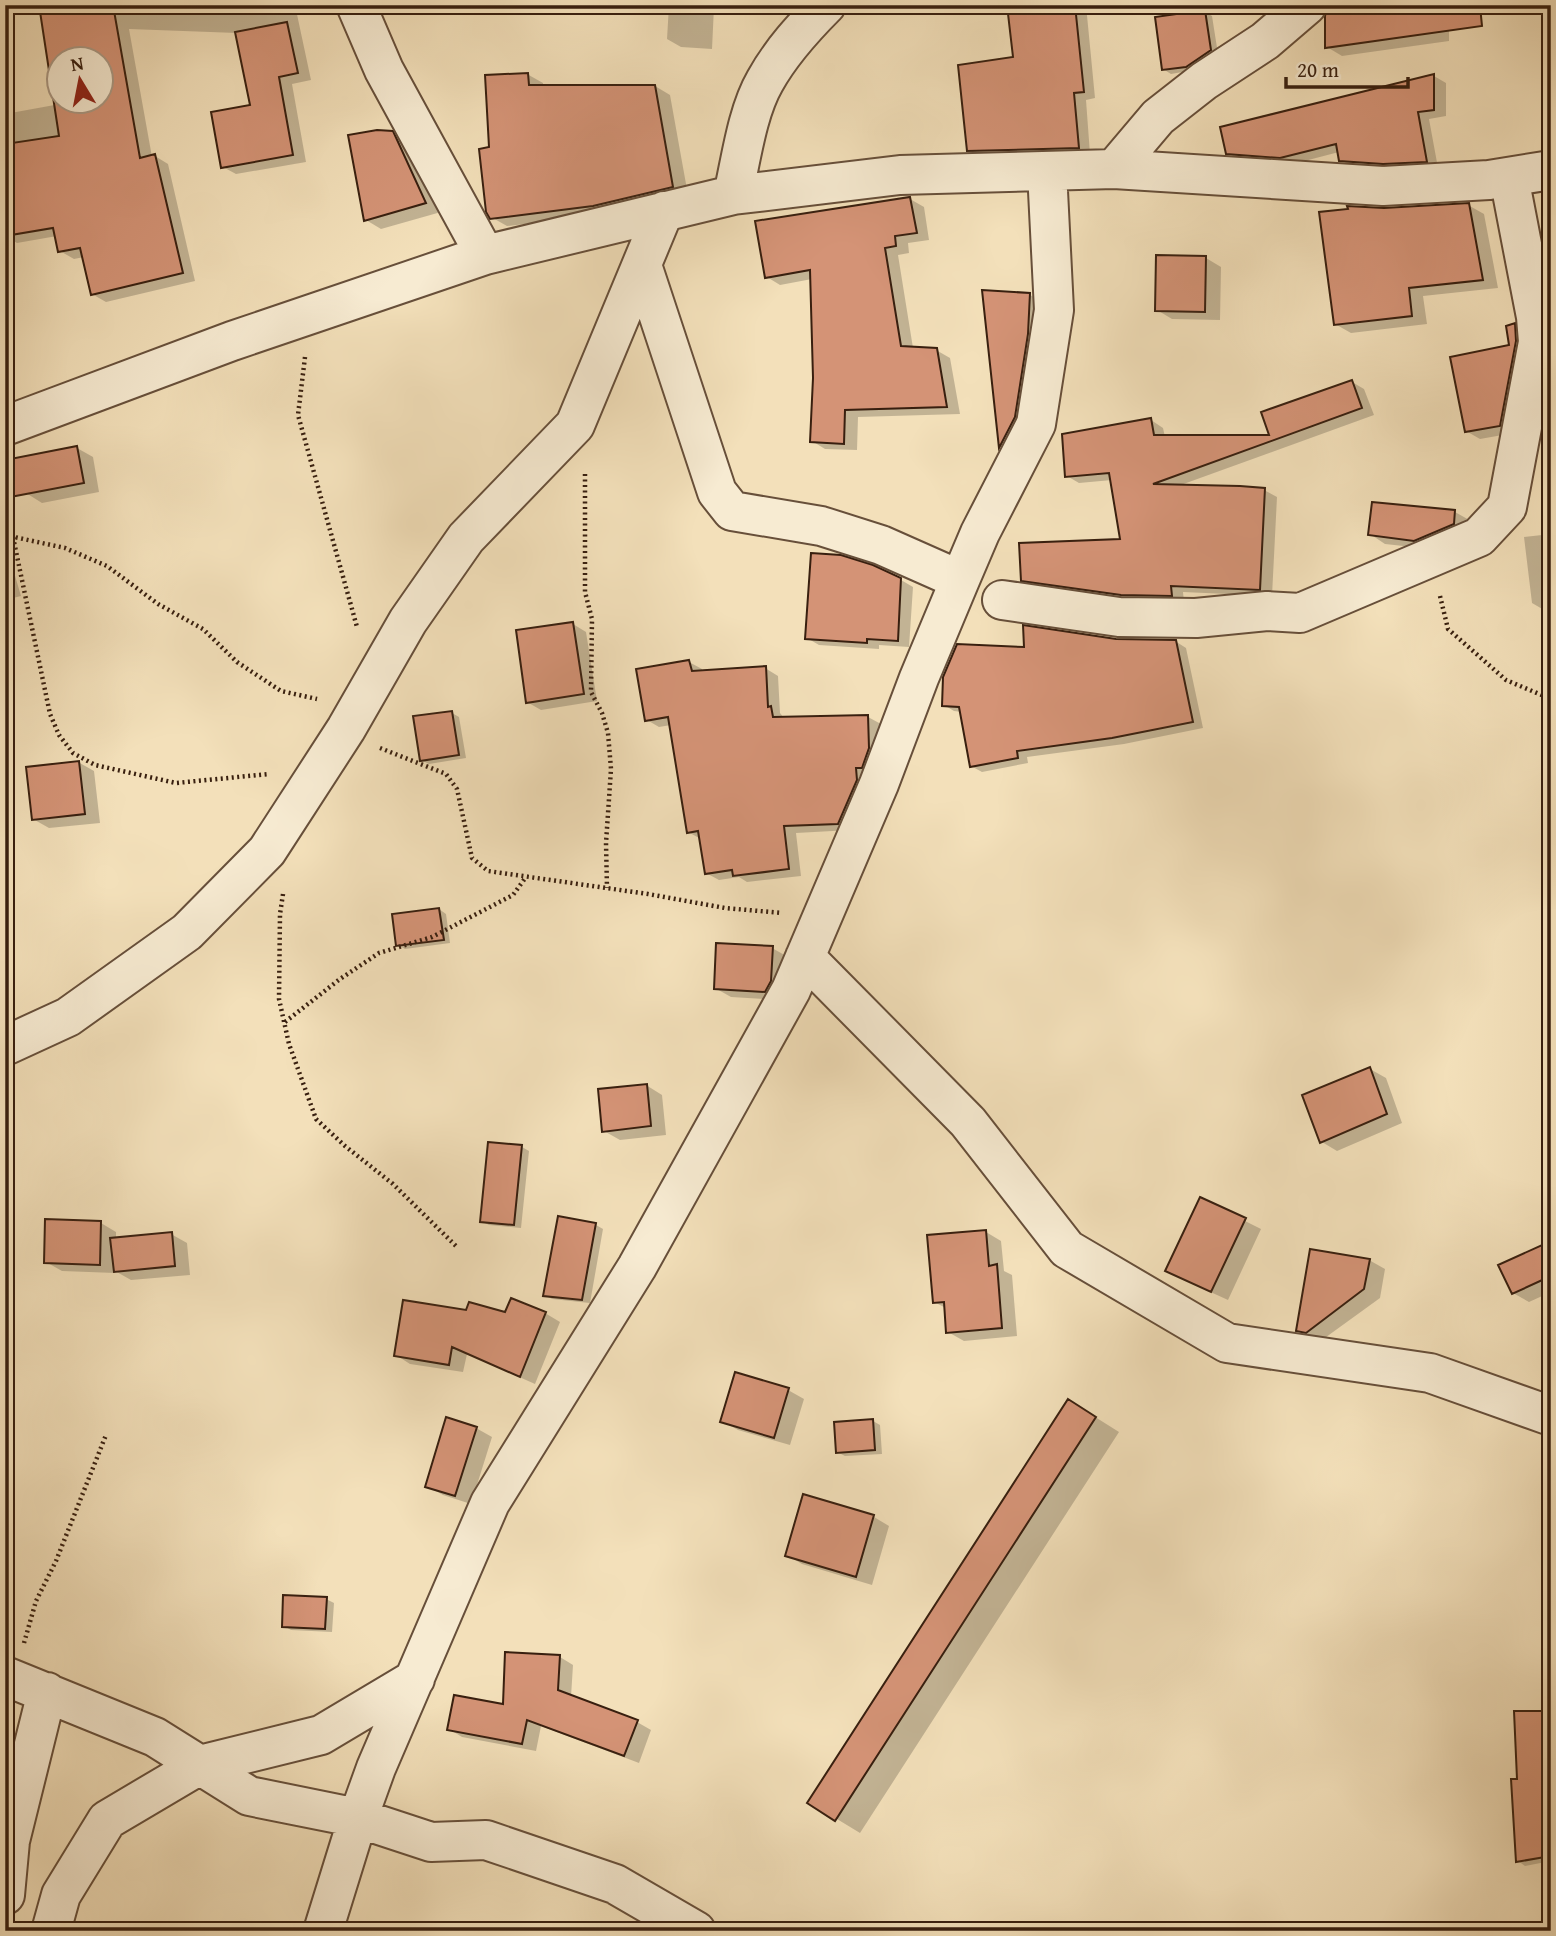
<svg xmlns="http://www.w3.org/2000/svg" width="1556" height="1936" viewBox="0 0 1556 1936" font-family="'Gentium Book Plus',serif">
	<style>
		.shadow { fill: #0003 }
		.building { fill: #d49376; stroke: #381f0f; stroke-width: 2; fill-rule: evenodd }
		.lines { fill: none; stroke-linecap: round; stroke-linejoin: round }
		.minor-casing { stroke: #674f3a; stroke-width: 42 }
		.path { stroke: #381f0f; stroke-width: 4.5; stroke-dasharray: 2 3.5; stroke-linecap: butt }
		.minor { stroke: #f7ebd2; stroke-width: 38 }
	</style>
	<rect width="100%" height="100%" fill="#f3e0ba"/>
	<filter id="stains"><feTurbulence type="fractalNoise" baseFrequency=".00286" numOctaves="4"/><feColorMatrix values="0 0 0 0 .2 0 0 0 0 .09 0 0 0 0 .02 0 0 0 .5 -.17"/></filter>
	<radialGradient id="worn" r=".72"><stop offset=".6" stop-color="#630" stop-opacity="0"/><stop offset="1" stop-color="#630" stop-opacity=".3"/></radialGradient>
	<path class="shadow" d="M 41,5 L 295,5 L 311,80 L 292,84 L 306,162 L 236,174 L 223,167 L 252,106 L 237,33 L 129,29 L 152,157 L 155,156 L 168,164 L 195,281 L 106,302 L 92,294 L 84,257 L 74,259 L 60,251 L 57,236 L 17,243 L 5,236 L 5,114 L 71,102 L 102,102 L 102,60 Z
		M 669,5 L 763,5 L 762,12 L 714,7 L 712,49 L 681,47 L 667,39 Z
		M 1009,5 L 1086,5 L 1095,98 L 1086,100 L 1090,154 L 981,157 L 969,150 L 1015,59 Z
		M 1365,5 L 1449,5 L 1449,41 L 1342,56 L 1327,47 Z
		M 1205,12 L 1212,16 L 1218,54 L 1194,70 L 1171,74 L 1163,69 Z
		M 527,74 L 543,83 L 543,87 L 655,86 L 670,95 L 688,195 L 609,214 L 507,226 L 491,217 L 491,149 Z
		M 1434,76 L 1446,83 L 1446,116 L 1429,119 L 1438,168 L 1353,167 L 1341,160 L 1339,152 L 1293,164 L 1240,160 L 1228,153 Z
		M 1551,91 L 1551,133 L 1547,131 L 1542,92 Z
		M 392,133 L 408,143 L 441,212 L 381,229 L 366,220 Z
		M 910,199 L 924,207 L 929,240 L 908,243 L 909,253 L 898,255 L 913,348 L 936,350 L 950,358 L 960,414 L 858,417 L 857,450 L 825,449 L 812,441 L 815,378 L 812,279 L 780,285 L 767,277 Z
		M 1468,205 L 1484,214 L 1498,288 L 1423,296 L 1427,324 L 1351,333 L 1335,324 L 1384,210 Z
		M 1551,218 L 1551,245 L 1546,219 Z
		M 1206,258 L 1221,267 L 1220,320 L 1172,319 L 1157,310 Z
		M 984,292 L 1030,295 L 1045,303 L 1015,455 L 1001,447 Z
		M 1505,347 L 1519,355 L 1514,433 L 1480,439 L 1466,431 Z
		M 1352,382 L 1364,389 L 1374,415 L 1178,486 L 1264,490 L 1277,497 L 1272,596 L 1183,592 L 1184,602 L 1135,601 L 1035,587 L 1023,580 L 1122,541 L 1112,480 L 1079,483 L 1067,476 L 1151,420 L 1163,428 L 1165,437 L 1272,437 Z
		M 77,448 L 93,457 L 99,492 L 42,503 L 26,493 Z
		M 1373,504 L 1455,512 L 1471,521 L 1431,549 L 1385,544 L 1370,534 Z
		M 1551,534 L 1551,610 L 1544,610 L 1532,603 L 1524,537 Z
		M 5,564 L 13,569 L 21,596 L 5,600 Z
		M 901,580 L 913,587 L 909,647 L 879,645 L 879,649 L 819,645 L 807,638 Z
		M 573,624 L 586,632 L 597,701 L 541,710 L 527,702 Z
		M 1116,640 L 1175,641 L 1186,648 L 1203,728 L 1124,744 L 1027,757 L 1028,763 L 982,772 L 971,766 L 962,712 L 954,711 L 944,705 L 1026,648 Z
		M 689,662 L 702,669 L 702,673 L 765,668 L 778,676 L 780,713 L 784,718 L 868,717 L 881,724 L 881,756 L 851,830 L 796,833 L 801,876 L 747,882 L 739,877 L 719,880 L 706,873 L 701,839 L 688,832 L 671,725 L 659,727 L 647,720 Z
		M 452,713 L 459,717 L 466,758 L 429,764 L 421,760 Z
		M 78,762 L 94,771 L 100,823 L 49,828 L 33,819 Z
		M 439,909 L 446,914 L 450,943 L 405,949 L 398,945 Z
		M 772,948 L 788,957 L 781,1000 L 731,997 L 715,988 Z
		M 1370,1069 L 1386,1078 L 1402,1123 L 1337,1151 L 1322,1142 L 1304,1096 Z
		M 646,1085 L 662,1095 L 666,1135 L 620,1140 L 604,1131 Z
		M 522,1147 L 529,1151 L 521,1228 L 489,1225 L 481,1221 Z
		M 1201,1199 L 1261,1229 L 1228,1300 L 1182,1279 Z
		M 559,1218 L 596,1225 L 603,1229 L 590,1303 L 552,1299 L 545,1295 Z
		M 101,1223 L 116,1232 L 116,1239 L 171,1234 L 187,1243 L 190,1275 L 131,1280 L 115,1271 L 115,1273 L 62,1271 L 46,1262 Z
		M 986,1232 L 1001,1241 L 1004,1271 L 1012,1275 L 1017,1336 L 964,1341 L 948,1332 L 946,1308 L 934,1302 Z
		M 1551,1243 L 1551,1292 L 1529,1302 L 1513,1293 Z
		M 1369,1260 L 1385,1269 L 1380,1298 L 1322,1340 L 1313,1339 L 1297,1330 Z
		M 467,1312 L 545,1313 L 560,1322 L 535,1384 L 467,1354 L 463,1372 L 410,1364 L 396,1355 Z
		M 788,1390 L 804,1399 L 790,1445 L 738,1430 L 722,1421 Z
		M 1092,1415 L 1119,1432 L 860,1833 L 809,1802 Z
		M 873,1421 L 880,1425 L 882,1454 L 845,1456 L 837,1452 Z
		M 476,1428 L 492,1437 L 471,1504 L 443,1495 L 427,1486 Z
		M 805,1496 L 874,1517 L 889,1526 L 872,1585 L 802,1564 L 787,1555 Z
		M 326,1599 L 334,1603 L 332,1632 L 291,1630 L 284,1626 Z
		M 560,1657 L 573,1665 L 571,1697 L 637,1722 L 651,1730 L 639,1763 L 541,1726 L 536,1751 L 462,1737 L 449,1729 L 504,1706 Z
		M 1551,1712 L 1551,1861 L 1525,1866 L 1518,1861 L 1519,1781 Z"/>
	<path class="building" d="M 39,5 L 113,5 L 140,158 L 155,154 L 183,273 L 91,295 L 80,248 L 58,252 L 53,228 L 5,236 L 5,144 L 59,136 ZM 60,60 L 102,60 L 102,102 L 60,102 Z
		M 1007,5 L 1075,5 L 1084,92 L 1074,93 L 1079,148 L 967,151 L 958,65 L 1013,57 Z
		M 1328,6 L 1480,6 L 1482,26 L 1325,48 L 1325,16 Z
		M 1205,10 L 1211,50 L 1186,67 L 1162,70 L 1155,17 Z
		M 287,22 L 298,73 L 279,77 L 293,155 L 221,168 L 211,112 L 250,105 L 235,32 Z
		M 528,73 L 529,85 L 655,85 L 673,187 L 593,206 L 490,219 L 486,212 L 479,149 L 489,147 L 485,75 Z
		M 1434,74 L 1434,110 L 1418,112 L 1427,162 L 1383,164 L 1339,161 L 1336,144 L 1280,158 L 1226,154 L 1220,127 Z
		M 377,130 L 393,131 L 426,203 L 364,221 L 348,135 Z
		M 910,197 L 917,233 L 895,236 L 896,246 L 885,248 L 901,346 L 937,348 L 947,407 L 845,410 L 844,444 L 810,442 L 813,378 L 810,270 L 765,278 L 755,221 Z
		M 1469,203 L 1483,280 L 1409,288 L 1412,316 L 1334,325 L 1319,212 L 1348,209 L 1347,206 L 1384,208 Z
		M 1156,255 L 1206,256 L 1205,312 L 1155,311 Z
		M 982,290 L 1030,293 L 1028,334 L 1015,417 L 999,448 Z
		M 1515,323 L 1516,341 L 1500,426 L 1465,432 L 1450,357 L 1509,345 L 1506,326 Z
		M 1352,380 L 1362,408 L 1153,484 L 1240,486 L 1265,488 L 1260,590 L 1171,586 L 1172,596 L 1121,595 L 1021,581 L 1019,543 L 1120,539 L 1109,473 L 1065,477 L 1062,434 L 1151,418 L 1154,435 L 1269,435 L 1261,412 Z
		M 77,446 L 84,483 L 5,498 L 5,460 Z
		M 1372,502 L 1455,510 L 1454,524 L 1414,541 L 1368,535 Z
		M 811,553 L 841,555 L 873,565 L 901,578 L 898,641 L 867,639 L 867,643 L 805,639 Z
		M 573,622 L 584,694 L 526,703 L 516,630 Z
		M 1023,625 L 1116,639 L 1176,640 L 1193,722 L 1112,738 L 1017,751 L 1018,758 L 970,767 L 959,707 L 942,706 L 943,677 L 957,644 L 1024,647 Z
		M 689,660 L 692,671 L 766,666 L 768,707 L 771,706 L 773,717 L 868,715 L 869,748 L 862,768 L 856,768 L 857,780 L 838,824 L 784,826 L 789,869 L 733,876 L 732,870 L 705,874 L 698,831 L 687,833 L 668,717 L 645,721 L 636,669 Z
		M 452,711 L 459,755 L 420,761 L 413,716 Z
		M 79,761 L 85,814 L 32,820 L 26,767 Z
		M 439,908 L 444,940 L 396,946 L 392,914 Z
		M 716,943 L 773,946 L 771,981 L 765,992 L 714,989 Z
		M 1370,1067 L 1387,1114 L 1320,1143 L 1302,1095 Z
		M 647,1084 L 651,1126 L 602,1132 L 598,1089 Z
		M 488,1142 L 522,1145 L 514,1225 L 480,1222 Z
		M 1200,1197 L 1246,1218 L 1211,1292 L 1165,1271 Z
		M 558,1216 L 596,1223 L 582,1300 L 543,1296 Z
		M 45,1219 L 101,1221 L 100,1265 L 44,1263 Z
		M 986,1230 L 989,1266 L 997,1264 L 1002,1328 L 946,1333 L 944,1302 L 933,1303 L 927,1235 Z
		M 172,1232 L 175,1266 L 114,1272 L 110,1238 Z
		M 1551,1241 L 1551,1276 L 1512,1294 L 1498,1265 Z
		M 1310,1249 L 1370,1259 L 1364,1289 L 1306,1333 L 1296,1331 Z
		M 511,1298 L 546,1312 L 520,1377 L 452,1347 L 449,1365 L 394,1356 L 403,1300 L 466,1310 L 469,1302 L 505,1312 Z
		M 735,1372 L 789,1388 L 774,1438 L 720,1422 Z
		M 1068,1399 L 1096,1417 L 835,1821 L 807,1803 Z
		M 446,1417 L 477,1427 L 455,1496 L 425,1487 Z
		M 873,1419 L 875,1450 L 836,1453 L 834,1422 Z
		M 803,1494 L 874,1515 L 856,1577 L 785,1556 Z
		M 283,1595 L 327,1597 L 325,1629 L 282,1627 Z
		M 505,1652 L 560,1655 L 558,1690 L 638,1720 L 624,1756 L 527,1720 L 522,1744 L 447,1730 L 454,1695 L 503,1704 Z
		M 1514,1711 L 1551,1711 L 1551,1856 L 1516,1862 L 1511,1779 L 1517,1779 Z"/>
	<g class="lines">
		<g class="minor-casing">
			<path id="minor" d="M 356,5 L 384,70 L 485,255
				M 1114,169 L 1158,117 L 1204,81 L 1265,41 L 1307,5
				M 733,195 C 741,160 747,112 765,81 C 781,52 803,28 826,5
				M 642,265 L 717,492 L 732,511 L 821,526 L 881,545 L 960,580
				M 5,426 L 232,341 L 485,255 L 733,195 L 900,175 L 1114,169 L 1383,186 L 1489,180 L 1551,170
				M 1002,600 L 1119,617 L 1196,618 L 1267,611 L 1300,613 L 1479,537 L 1507,507 L 1538,342 L 1536,317 L 1509,177
				M 805,957 L 968,1122 L 1067,1249 L 1227,1343 L 1430,1373 L 1551,1416
				M 5,1046 L 68,1017 L 187,932 L 267,851 L 346,729 L 408,621 L 466,538 L 575,425 L 664,211
				M 5,1676 L 155,1737 L 249,1796 L 358,1818 L 376,1768 L 490,1503 L 637,1267 L 791,990 L 879,784 L 919,678 L 960,580 L 980,533 L 1036,424 L 1054,310 L 1047,171
				M 5,1895 L 10,1841 L 47,1692
				M 51,1931 L 61,1895 L 107,1820 L 200,1765 L 321,1735 L 415,1679
				M 323,1931 L 358,1818 L 431,1842 L 486,1840 L 615,1884 L 696,1931"/>
		</g>
		<path class="path" d="M 305,357 L 298,415 L 357,627
			M 585,474 L 585,592 L 592,619 L 591,692 L 602,713 L 608,733 L 611,769 L 606,843 L 607,888
			M 5,535 L 65,548 L 107,566 L 158,604 L 203,629 L 237,662 L 281,691 L 317,699
			M 13,537 L 50,714 L 59,735 L 73,753 L 95,765 L 176,783 L 269,774
			M 1440,596 L 1448,629 L 1506,680 L 1551,699
			M 380,748 L 446,774 L 457,789 L 472,858 L 488,871 L 648,894 L 725,908 L 782,913
			M 283,894 L 280,914 L 279,999 L 289,1044 L 316,1119 L 345,1146 L 393,1184 L 458,1248
			M 285,1022 L 340,979 L 379,953 L 432,937 L 513,895 L 526,877
			M 24,1643 L 36,1601 L 56,1561 L 106,1435"/>
		<use href="#minor" class="minor"/>
	</g>
	<rect width="1556" height="1936" fill="none" stroke="#f3e0ba" stroke-width="28"/>
	<rect x="7" y="7" width="1542" height="1922" fill="none" stroke="#381f0f" stroke-width="3.5"/>
	<rect x="14" y="14" width="1528" height="1908" fill="none" stroke="#381f0f" stroke-width="2"/>
	<g transform="translate(80 80) rotate(350)"><circle r="33" fill="#f7ebd2" stroke="#ab9984" stroke-width="2"/>
	<path d="M0-5L12 26L0 18L-12 26Z" fill="#8f2418"/>
	<text y="-10" font-size="19" font-weight="bold" text-anchor="middle" fill="#381f0f">N</text>
	</g>
	<path d="M1286 77v10h122v-10" fill="none" stroke="#381f0f" stroke-width="3.5"/>
	<text x="1297" y="77" font-size="21" fill="#381f0f" stroke="#f7ebd2" stroke-width="5" paint-order="stroke">20 m</text>
	<rect width="100%" height="100%" filter="url(#stains)"/>
	<rect width="100%" height="100%" fill="url(#worn)"/>
</svg>
